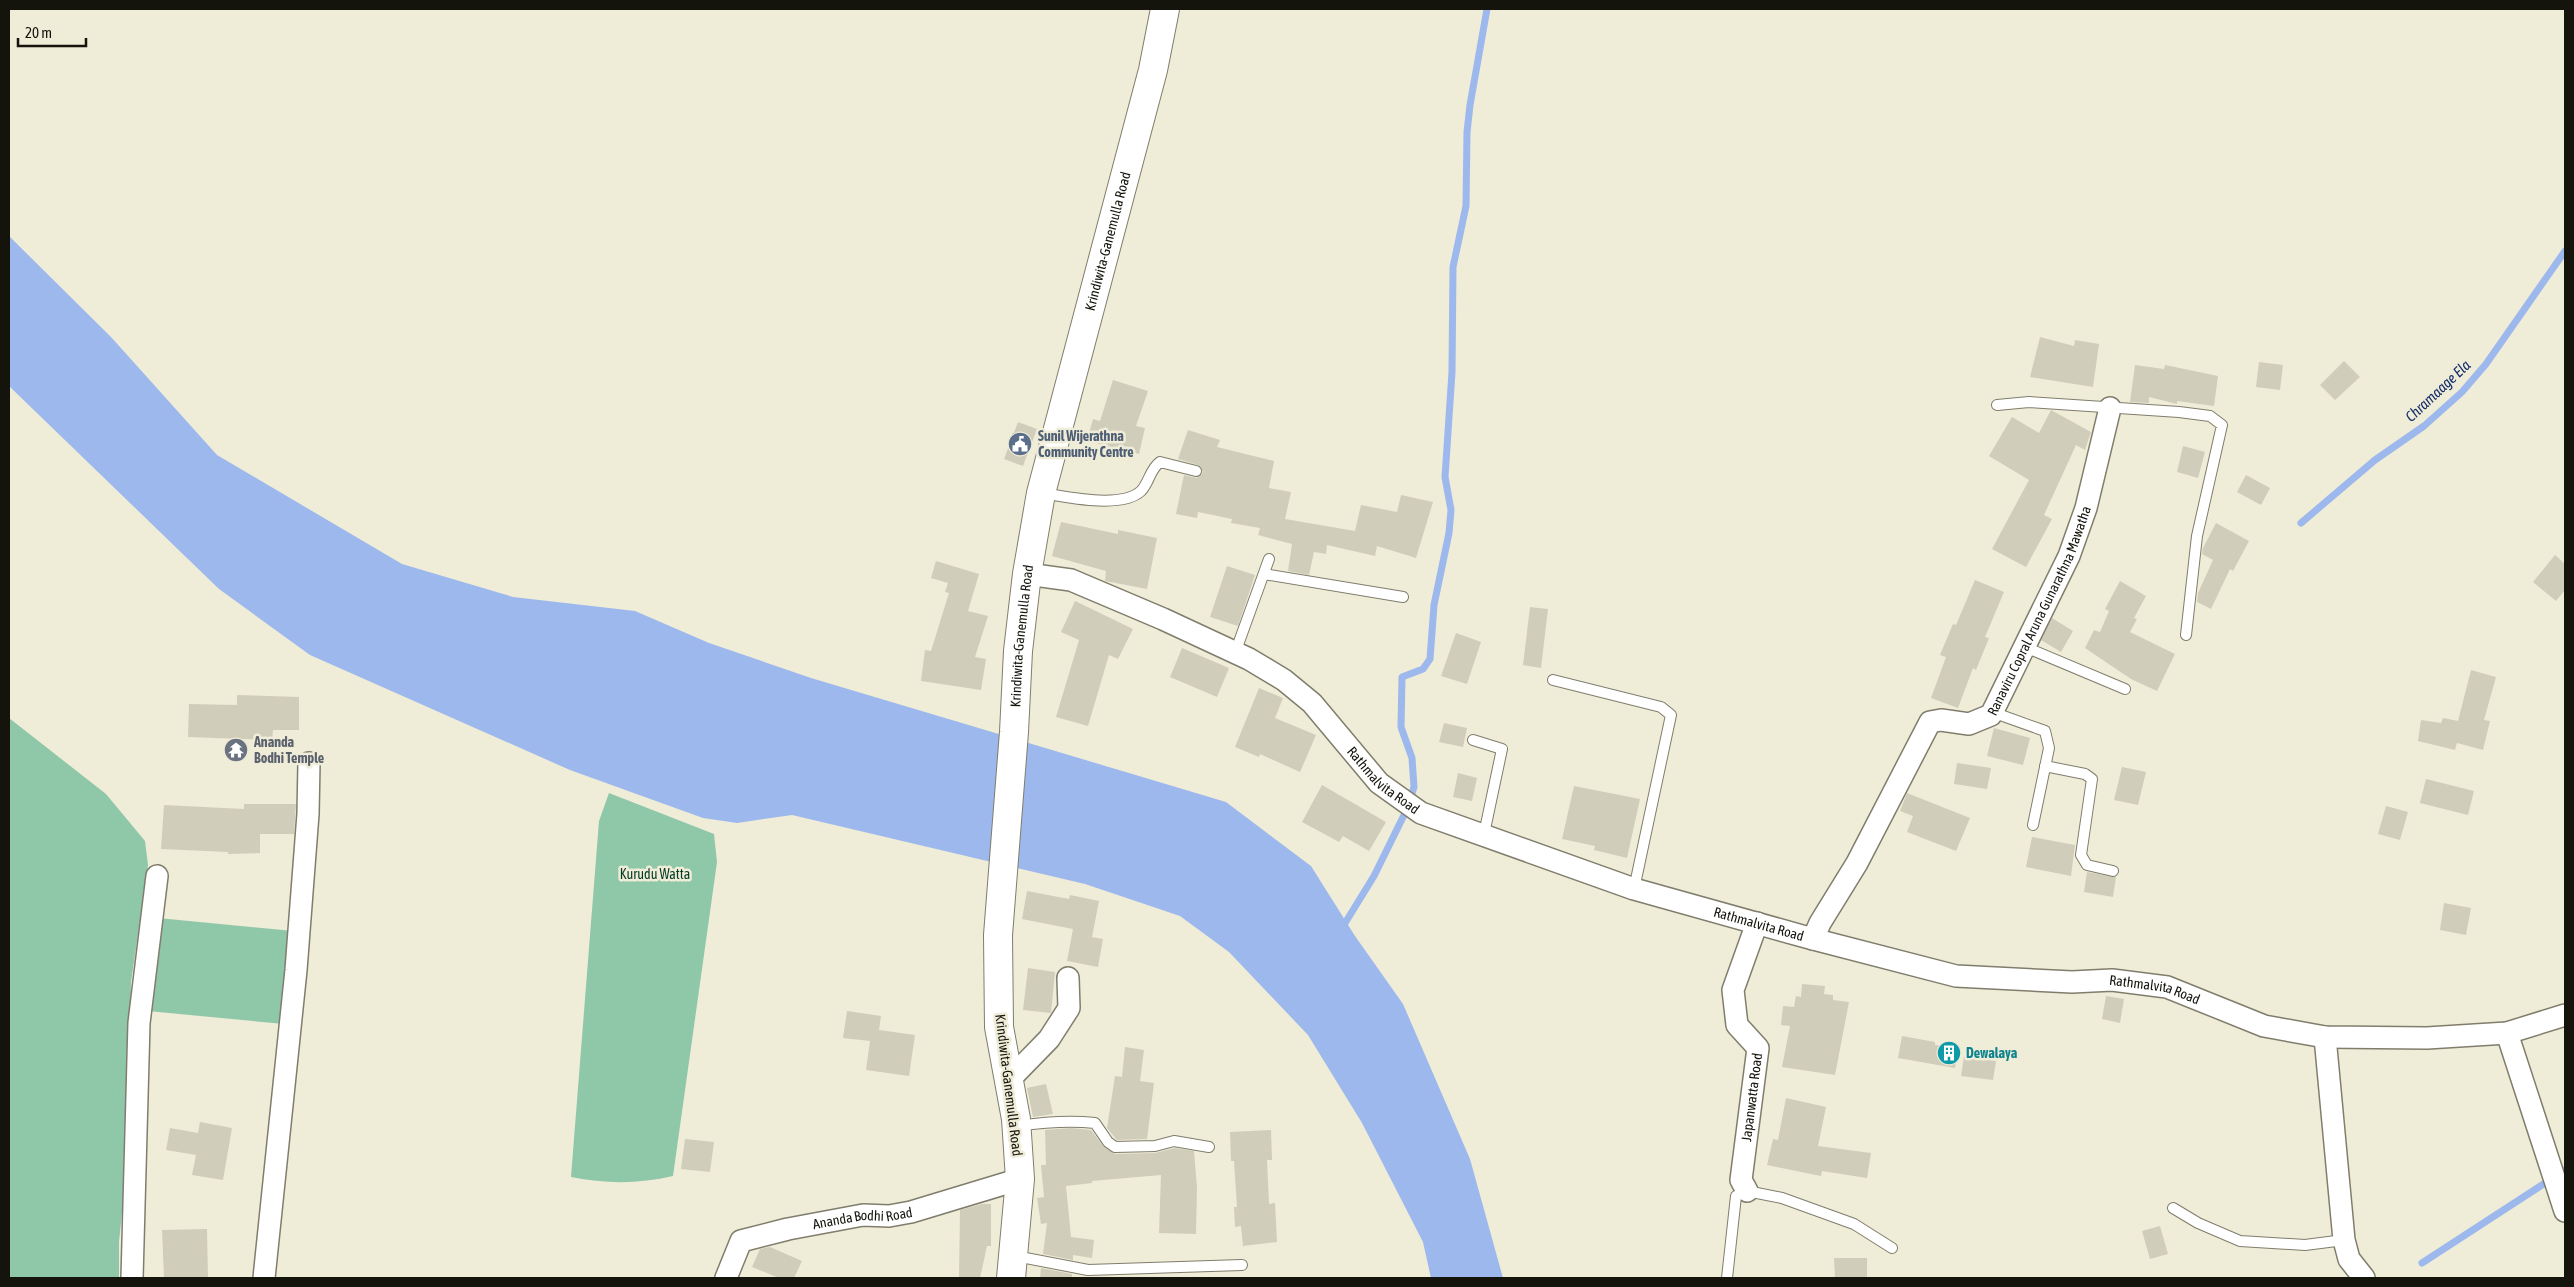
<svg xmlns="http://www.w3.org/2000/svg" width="2574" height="1287" viewBox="0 0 2574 1287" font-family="'Asap Condensed',sans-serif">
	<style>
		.green { fill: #8fc7a9 }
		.water { fill: #9db8ed }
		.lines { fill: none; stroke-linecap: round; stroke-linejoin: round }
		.stream { stroke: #9db8ed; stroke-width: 7 }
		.building { fill: #d1cdbb }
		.service-casing { stroke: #807d6c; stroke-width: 12 }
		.minor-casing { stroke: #807d6c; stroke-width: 24 }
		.primary-casing { stroke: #807d6c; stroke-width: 30 }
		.service { stroke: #fff; stroke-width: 10 }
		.minor { stroke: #fff; stroke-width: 21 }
		.primary { stroke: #fff; stroke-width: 28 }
		.labels { text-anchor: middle; stroke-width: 5; stroke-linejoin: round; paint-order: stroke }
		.street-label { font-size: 14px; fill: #14130c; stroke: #efecd8 }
		.service-label { font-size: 14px; font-weight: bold; fill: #4e5e75; stroke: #efecd8; text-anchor: start }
		.worship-label { font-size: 14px; font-weight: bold; fill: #5b616d; stroke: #efecd8; text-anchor: start }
		.park-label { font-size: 14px; fill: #033a24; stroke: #efecd8 }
		.culture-label { font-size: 14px; font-weight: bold; fill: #0d838f; stroke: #efecd8; text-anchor: start }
		.water-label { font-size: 15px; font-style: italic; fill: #132d6a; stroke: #efecd8 }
	</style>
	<rect width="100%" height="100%" fill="#efecd8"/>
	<path class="green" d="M 9,718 L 106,794 L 145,841 L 148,865 L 131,982 L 128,1153 L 119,1242 L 119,1278 L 9,1278 Z
		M 609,793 L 714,834 L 717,862 L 673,1176 C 639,1184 606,1184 571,1177 L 599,821 Z
		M 158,918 L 293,931 L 284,1024 L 148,1011 Z"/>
	<path class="water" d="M 9,236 L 111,337 L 217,455 L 402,564 L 513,597 L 635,611 L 709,643 L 811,678 L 1226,802 L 1311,866 L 1355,936 L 1403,1004 L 1470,1159 L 1503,1278 L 1431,1278 L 1423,1242 L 1362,1123 L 1308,1035 L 1229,952 L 1180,916 L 1085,884 L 792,815 L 737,823 L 703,818 L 570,770 L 310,655 L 219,589 L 9,386 Z"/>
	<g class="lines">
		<path class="stream" d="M 2301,523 L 2375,460 L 2424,426 L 2462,392 L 2486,364 L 2565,251
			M 1342,928 L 1374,876 L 1407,809 L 1414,787 L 1412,758 L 1401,727 L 1402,677 L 1423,669 L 1430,659 L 1434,605 L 1449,533 L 1451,510 L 1445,477 L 1452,372 L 1453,267 L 1466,206 L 1467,132 L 1470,105 L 1487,9
			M 2422,1263 L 2565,1170"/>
	</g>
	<path class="building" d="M 2040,337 L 2074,346 L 2075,340 L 2099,344 L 2093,387 L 2030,377 Z
		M 2344,361 L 2360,377 L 2335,400 L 2320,385 Z
		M 2259,362 L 2283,365 L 2280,390 L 2256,387 Z
		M 2135,365 L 2164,369 L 2165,365 L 2218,376 L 2214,406 L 2177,401 L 2177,404 L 2149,397 L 2149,403 L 2130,402 Z
		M 1113,380 L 1148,391 L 1136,426 L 1145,428 L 1139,454 L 1087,441 L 1093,419 L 1100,421 Z
		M 2051,410 L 2091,432 L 2085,450 L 2076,445 L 2044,515 L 2052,519 L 2026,567 L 1992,549 L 2029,480 L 1989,456 L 2012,417 L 2039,433 Z
		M 1018,422 L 1037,429 L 1023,466 L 1004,459 Z
		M 1188,430 L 1220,440 L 1217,447 L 1274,461 L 1269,488 L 1291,492 L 1285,519 L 1355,531 L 1361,505 L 1397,512 L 1401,495 L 1433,502 L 1416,558 L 1377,546 L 1375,556 L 1327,545 L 1326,554 L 1314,552 L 1309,575 L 1288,571 L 1292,544 L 1258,535 L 1260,528 L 1231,523 L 1232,519 L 1198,512 L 1197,518 L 1176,514 L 1184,475 L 1197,478 L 1203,472 L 1198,465 L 1178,459 Z
		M 2183,446 L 2205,452 L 2198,478 L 2177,472 Z
		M 2246,475 L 2270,488 L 2261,505 L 2237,492 Z
		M 1061,522 L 1118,534 L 1118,530 L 1157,538 L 1147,589 L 1105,581 L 1106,571 L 1052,556 Z
		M 2216,523 L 2249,541 L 2233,571 L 2230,569 L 2211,609 L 2197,602 L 2198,593 L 2213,560 L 2202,554 L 2203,548 Z
		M 2555,555 L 2565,564 L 2565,590 L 2556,601 L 2533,582 Z
		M 936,561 L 979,574 L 968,611 L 988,616 L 975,657 L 986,659 L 981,690 L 921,681 L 925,650 L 931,651 L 949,593 L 945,592 L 948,583 L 931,578 Z
		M 1227,566 L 1255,575 L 1238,626 L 1210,617 Z
		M 1975,580 L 2004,592 L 1985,637 L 1989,638 L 1976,670 L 1973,668 L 1958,708 L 1931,698 L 1946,657 L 1940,655 L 1953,624 L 1956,625 Z
		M 2120,581 L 2146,596 L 2134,618 L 2137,619 L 2130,632 L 2175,654 L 2157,691 L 2131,679 L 2085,648 L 2094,630 L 2100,632 L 2109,611 L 2105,609 Z
		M 1075,601 L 1133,629 L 1118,659 L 1109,655 L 1088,726 L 1056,717 L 1079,640 L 1061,632 Z
		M 1530,607 L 1548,609 L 1541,668 L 1523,665 Z
		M 2052,618 L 2073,631 L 2061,652 L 2041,640 Z
		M 1456,633 L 1481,642 L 1467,684 L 1441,676 Z
		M 1182,648 L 1229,668 L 1217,697 L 1170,677 Z
		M 2471,670 L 2496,677 L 2484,720 L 2490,721 L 2483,750 L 2457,743 L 2455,750 L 2418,741 L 2421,720 L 2441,723 L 2443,718 L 2458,721 Z
		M 1259,688 L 1283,698 L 1275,718 L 1316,735 L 1300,772 L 1260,754 L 1259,757 L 1235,747 Z
		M 237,695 L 299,697 L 299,730 L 273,730 L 272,740 L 188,737 L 189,704 L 237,705 Z
		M 1444,723 L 1467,728 L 1463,747 L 1439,742 Z
		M 1994,728 L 2030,738 L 2023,765 L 1987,756 Z
		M 1957,763 L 1991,768 L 1987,789 L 1954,784 Z
		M 2122,767 L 2146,772 L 2138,805 L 2114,800 Z
		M 1458,773 L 1477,778 L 1472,801 L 1453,797 Z
		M 2426,779 L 2474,791 L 2468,815 L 2420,803 Z
		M 1322,785 L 1386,822 L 1369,851 L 1343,836 L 1339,842 L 1302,822 Z
		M 1574,786 L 1640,799 L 1627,858 L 1594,850 L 1595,846 L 1562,839 Z
		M 1907,793 L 1970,818 L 1956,851 L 1907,832 L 1913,816 L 1900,811 Z
		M 244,804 L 296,804 L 294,834 L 260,834 L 260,853 L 228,854 L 228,852 L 161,849 L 164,805 L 244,809 Z
		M 2386,806 L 2408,812 L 2400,840 L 2378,834 Z
		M 2032,837 L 2075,845 L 2071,876 L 2026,867 Z
		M 2087,872 L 2116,877 L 2113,897 L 2084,892 Z
		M 1027,891 L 1069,899 L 1070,895 L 1099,901 L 1092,937 L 1103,939 L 1098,967 L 1067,961 L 1073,929 L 1022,919 Z
		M 2444,903 L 2471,908 L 2466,935 L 2440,930 Z
		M 1028,968 L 1055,972 L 1051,1013 L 1023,1010 Z
		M 1802,984 L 1825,986 L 1824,994 L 1833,995 L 1833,1000 L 1849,1002 L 1835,1075 L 1782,1067 L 1790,1026 L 1781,1025 L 1783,1006 L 1794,1007 L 1796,996 L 1801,997 Z
		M 2106,996 L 2124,999 L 2120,1023 L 2102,1019 Z
		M 847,1011 L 881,1016 L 879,1030 L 915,1035 L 909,1076 L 866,1070 L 870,1041 L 843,1038 Z
		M 1902,1036 L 1935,1042 L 1935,1045 L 1958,1048 L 1955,1068 L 1898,1058 Z
		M 1125,1047 L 1144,1050 L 1140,1081 L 1154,1083 L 1147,1139 L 1117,1140 L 1107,1128 L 1115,1076 L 1122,1077 Z
		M 1964,1056 L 1996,1061 L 1993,1080 L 1961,1076 Z
		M 1046,1084 L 1053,1114 L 1033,1117 L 1027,1088 Z
		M 1786,1098 L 1826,1107 L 1818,1146 L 1871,1153 L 1867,1178 L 1822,1171 L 1821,1176 L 1767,1165 L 1773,1139 L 1778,1140 Z
		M 200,1122 L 232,1128 L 223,1180 L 192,1175 L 196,1155 L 166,1150 L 170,1128 L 198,1133 Z
		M 1071,1128 L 1091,1130 L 1103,1146 L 1115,1154 L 1155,1153 L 1175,1148 L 1194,1151 L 1197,1187 L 1196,1234 L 1159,1233 L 1161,1175 L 1092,1181 L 1092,1183 L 1066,1186 L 1071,1237 L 1094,1240 L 1092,1258 L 1073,1255 L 1073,1260 L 1043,1254 L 1047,1223 L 1041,1224 L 1037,1198 L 1044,1197 L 1041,1165 L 1046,1165 L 1045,1130 Z
		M 1271,1130 L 1272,1160 L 1267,1160 L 1269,1204 L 1275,1203 L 1277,1242 L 1243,1246 L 1241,1226 L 1235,1227 L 1234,1207 L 1237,1207 L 1234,1161 L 1231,1161 L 1230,1132 Z
		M 685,1139 L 714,1142 L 710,1172 L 681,1169 Z
		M 982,1204 L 991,1204 L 991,1246 L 987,1246 L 980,1278 L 959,1278 L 960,1210 Z
		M 2160,1226 L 2168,1254 L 2150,1259 L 2142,1231 Z
		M 207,1229 L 208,1278 L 164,1278 L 162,1230 Z
		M 770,1247 L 802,1261 L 794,1278 L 779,1278 L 752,1267 L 760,1249 Z
		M 1834,1258 L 1867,1258 L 1867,1278 L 1835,1278 Z
		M 1041,1268 L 1072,1274 L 1072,1278 L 1040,1278 Z"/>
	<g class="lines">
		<g class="service-casing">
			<path id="service" d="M 1997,405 L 2029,402 L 2179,412 L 2210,416 L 2222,425 L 2197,536 L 2186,635
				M 1042,493 C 1066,497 1122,509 1141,491 C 1149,483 1150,469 1160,462 L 1196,471
				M 1264,574 L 1403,597
				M 2025,647 L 2125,689
				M 1235,653 L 1269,559
				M 1553,680 L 1661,707 L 1671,715 L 1634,889
				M 1992,712 L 2045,731 L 2049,748 L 2033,825
				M 1473,740 L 1502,749 L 1484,834
				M 2045,766 L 2085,774 L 2092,779 L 2081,855 L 2087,865 L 2113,871
				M 1018,1126 C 1045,1122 1068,1120 1095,1123 L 1108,1142 L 1115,1147 L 1155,1146 L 1174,1141 L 1209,1147
				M 2173,1208 L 2198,1223 L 2240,1241 L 2305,1245 L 2344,1240
				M 1015,1256 L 1088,1270 L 1242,1265
				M 1727,1278 L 1736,1196 L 1747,1191 L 1782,1198 L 1854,1224 L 1892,1248"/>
		</g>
		<g class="minor-casing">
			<g id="minor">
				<path id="s1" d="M 1027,574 L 1071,580 L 1163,619 L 1249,659 L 1284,680 L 1312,703 L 1379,783 L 1421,813 L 1634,889 L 1813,939 L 1956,976 L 2072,982 L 2112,980 L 2167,987 L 2264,1026 L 2325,1037 L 2427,1038 L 2507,1033 L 2565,1015"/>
				<path id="s2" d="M 1813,939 L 1820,923 L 1857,863 L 1930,722 L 1941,720 L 1969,724 L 1991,715 L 2069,556 L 2086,508 L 2110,408"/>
				<path d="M 2507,1033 L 2565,1211"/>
				<path d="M 2325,1037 L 2344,1240 L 2349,1259 L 2364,1278"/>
				<path d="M 1009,1080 L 1049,1039 L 1069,1008 L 1068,978"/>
				<path id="s3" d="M 1747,1191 L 1741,1180 L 1758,1048 L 1737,1025 L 1733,990 L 1757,923"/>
				<path d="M 132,1278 L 139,1023 L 157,876"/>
				<path d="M 264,1278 L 296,970 L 308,814 L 309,763"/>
				<path id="s4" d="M 726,1278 L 741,1241 L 788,1229 L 863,1215 L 889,1216 L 911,1212 L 1020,1179"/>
			</g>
		</g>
		<g class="primary-casing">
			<g id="primary">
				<path id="s5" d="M 1011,1278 L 1020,1179 L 1016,1119 L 999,1027 L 998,935 L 1014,732 L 1018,651 L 1027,574 L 1041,493 L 1153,70 L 1165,9"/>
			</g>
		</g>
		<use href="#service" class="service"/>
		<use href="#minor" class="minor"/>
		<use href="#primary" class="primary"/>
	</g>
	<defs>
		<g id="civic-disc" transform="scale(1.25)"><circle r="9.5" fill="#5c6f8a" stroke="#efecd8"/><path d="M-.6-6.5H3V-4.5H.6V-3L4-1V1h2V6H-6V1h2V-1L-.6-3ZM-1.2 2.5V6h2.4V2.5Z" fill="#fff"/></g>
		<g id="temple-disc" transform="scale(1.25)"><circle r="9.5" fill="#6b7280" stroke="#efecd8"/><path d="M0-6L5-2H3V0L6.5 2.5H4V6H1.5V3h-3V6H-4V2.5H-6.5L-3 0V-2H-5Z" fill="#fff"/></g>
		<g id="building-disc" transform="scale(1.25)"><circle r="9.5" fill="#0f9aa8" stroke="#efecd8"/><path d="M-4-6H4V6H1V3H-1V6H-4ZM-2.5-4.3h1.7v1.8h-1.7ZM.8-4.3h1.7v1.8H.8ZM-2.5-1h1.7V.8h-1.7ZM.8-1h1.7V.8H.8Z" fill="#fff"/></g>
	</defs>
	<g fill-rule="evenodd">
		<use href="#civic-disc" x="1020" y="444"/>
		<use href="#temple-disc" x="236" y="750"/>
		<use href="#building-disc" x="1949" y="1053"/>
	</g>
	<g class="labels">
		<g class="street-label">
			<text dy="5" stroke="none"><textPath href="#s5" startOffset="1050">Krindiwita-Ganemulla Road</textPath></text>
			<text dy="5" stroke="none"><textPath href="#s2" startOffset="425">Ranaviru Copral Aruna Gunarathna Mawatha</textPath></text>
			<text dy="5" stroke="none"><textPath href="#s5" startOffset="645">Krindiwita-Ganemulla Road</textPath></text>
			<text dy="5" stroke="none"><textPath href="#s1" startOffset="422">Rathmalvita Road</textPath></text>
			<text dy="5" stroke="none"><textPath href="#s1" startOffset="828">Rathmalvita Road</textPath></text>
			<text dy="5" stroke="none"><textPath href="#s1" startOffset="1232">Rathmalvita Road</textPath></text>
			<text transform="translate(1009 1085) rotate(83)" y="5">Krindiwita-Ganemulla Road</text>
			<text dy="5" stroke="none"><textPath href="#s3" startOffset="96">Japanwatta Road</textPath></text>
			<text dy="5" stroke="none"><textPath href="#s4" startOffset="164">Ananda Bodhi Road</textPath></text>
		</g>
		<g class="service-label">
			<text x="1038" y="441">Sunil Wijerathna<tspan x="1038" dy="16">Community Centre</tspan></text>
		</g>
		<g class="worship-label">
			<text x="254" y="747">Ananda<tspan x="254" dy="16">Bodhi Temple</tspan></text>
		</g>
		<g class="park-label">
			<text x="655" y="879">Kurudu Watta</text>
		</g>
		<g class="culture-label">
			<text x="1966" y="1058">Dewalaya</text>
		</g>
		<g class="water-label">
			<text transform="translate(2438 391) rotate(-43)" y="5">Chramaage Ela</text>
		</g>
	</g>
	<rect width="2574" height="1287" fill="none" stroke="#14130c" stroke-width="20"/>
	<path d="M18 38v8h68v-8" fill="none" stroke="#14130c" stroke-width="2.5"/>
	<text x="25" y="38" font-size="15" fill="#14130c" stroke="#efecd8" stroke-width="4" paint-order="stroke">20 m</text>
</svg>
